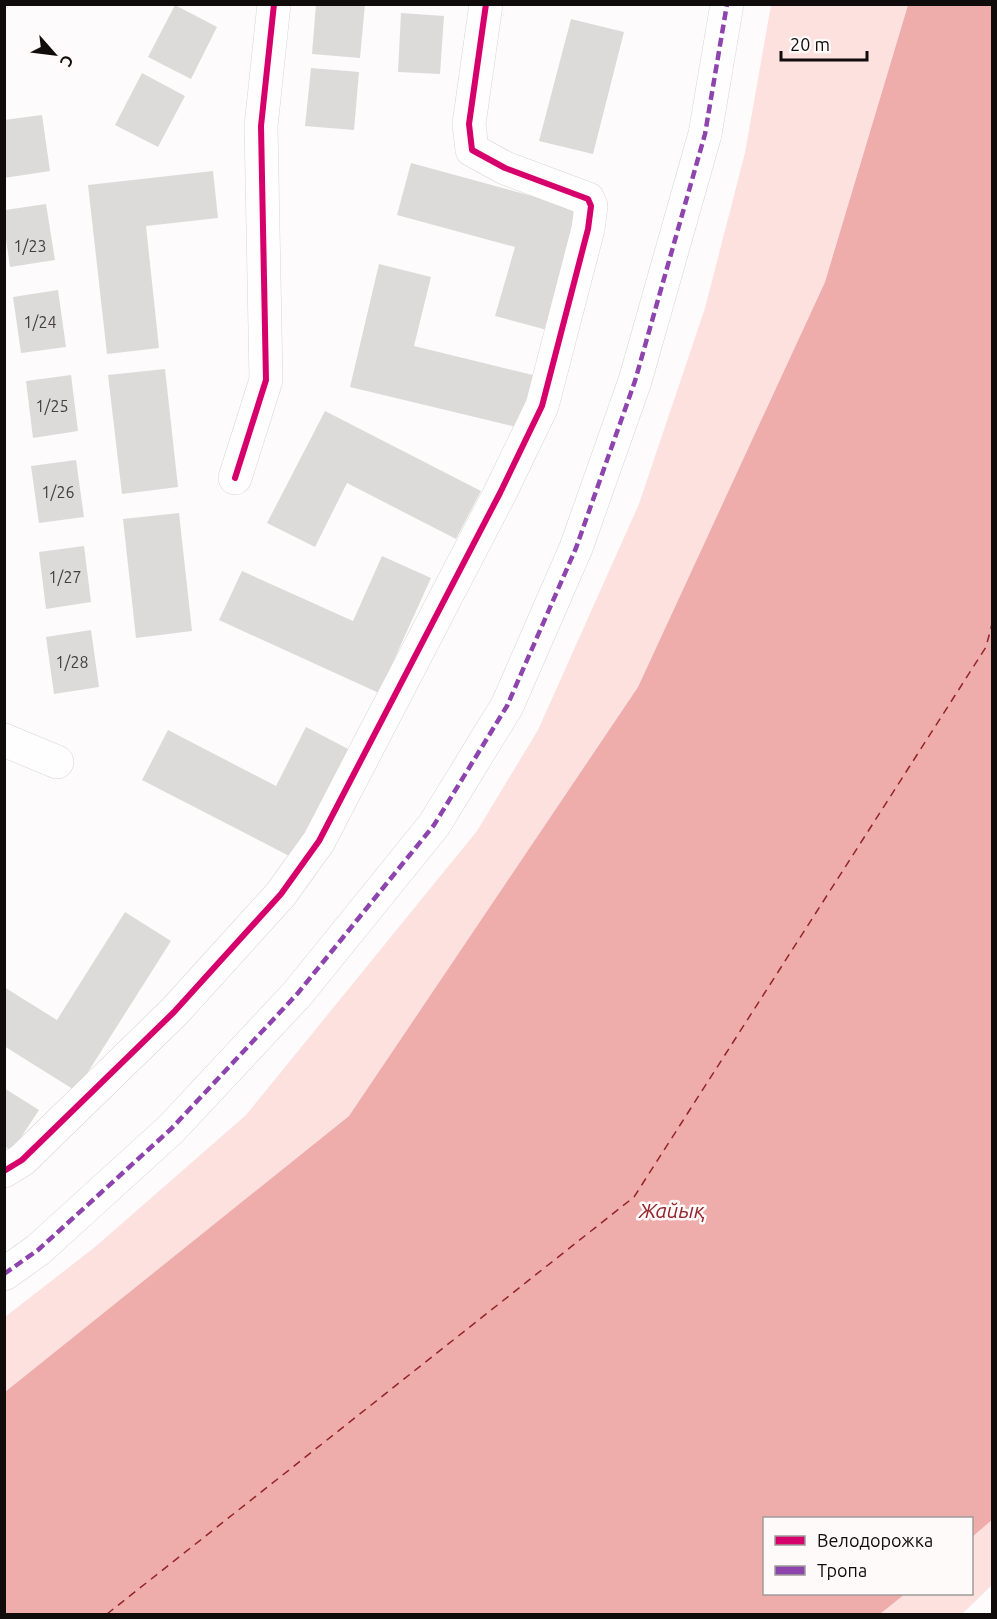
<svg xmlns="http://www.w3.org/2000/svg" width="997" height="1619" viewBox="0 0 997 1619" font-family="Ubuntu,sans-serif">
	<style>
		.green { fill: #fce1df }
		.water { fill: #eeacaa }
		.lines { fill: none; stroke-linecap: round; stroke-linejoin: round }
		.ferry { stroke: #93242c; stroke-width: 1.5; stroke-dasharray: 8 6; stroke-linecap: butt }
		.building { fill: #dddada }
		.minor-casing { stroke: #d8d5d5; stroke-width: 34 }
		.minor { stroke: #fffefe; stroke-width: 33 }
		.quiet { stroke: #8e44ad; stroke-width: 4.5; stroke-dasharray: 9 4.5; stroke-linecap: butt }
		.cycleway-casing { stroke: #fefafa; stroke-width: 10 }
		.cycleway { stroke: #d6006c; stroke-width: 6 }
		.labels { text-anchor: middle; stroke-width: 5; stroke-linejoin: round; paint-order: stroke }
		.number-label { font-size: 16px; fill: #434040 }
		.water-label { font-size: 21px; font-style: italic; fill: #93242c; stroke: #fefafa }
	</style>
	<rect width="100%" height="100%" fill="#fdfbfb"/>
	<path class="green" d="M 771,5 L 908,5 L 825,282 L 638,687 L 349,1116 L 5,1392 L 5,1317 L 95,1247 L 246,1115 L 477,831 L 538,730 L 639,504 L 705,308 L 745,153 Z
		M 992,1520 L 992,1585 L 962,1614 L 880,1614 L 905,1594 L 972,1594 L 972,1537 Z"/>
	<path class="water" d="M 908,5 L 992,5 L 992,1520 L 972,1537 L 972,1518 L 764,1518 L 764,1594 L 905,1594 L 880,1614 L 5,1614 L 5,1392 L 349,1116 L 638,687 L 825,282 Z"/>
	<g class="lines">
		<path class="ferry" d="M 107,1614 L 634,1197 L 986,647 L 992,624"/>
	</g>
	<path class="building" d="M 316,4 L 365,4 L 360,58 L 312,54 Z
		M 175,5 L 217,27 L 191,79 L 148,57 Z
		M 401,13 L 444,16 L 440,74 L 398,72 Z
		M 571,19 L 624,32 L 593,154 L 539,141 Z
		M 311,68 L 359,72 L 354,130 L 305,126 Z
		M 142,73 L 185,96 L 158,147 L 115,125 Z
		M 42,115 L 50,171 L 4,178 L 4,120 Z
		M 411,163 L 580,209 L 547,330 L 495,316 L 515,247 L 397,215 Z
		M 213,171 L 218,218 L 146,226 L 159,348 L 107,354 L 88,185 Z
		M 46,204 L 55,260 L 10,267 L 5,232 L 5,210 Z
		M 379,264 L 431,277 L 414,346 L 533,375 L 520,428 L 350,387 Z
		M 58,290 L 66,347 L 21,353 L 13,297 Z
		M 165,369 L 178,487 L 122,494 L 108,375 Z
		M 71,375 L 78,431 L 33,438 L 26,381 Z
		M 325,411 L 481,491 L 456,539 L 347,483 L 315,547 L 267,523 Z
		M 76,460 L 84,517 L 39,523 L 31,466 Z
		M 179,513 L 192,631 L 136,638 L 123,519 Z
		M 84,546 L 91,602 L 46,609 L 39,552 Z
		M 382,556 L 431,578 L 379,693 L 219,620 L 242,571 L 353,621 Z
		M 91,630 L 99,687 L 54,694 L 46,637 Z
		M 306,727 L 350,750 L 295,859 L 142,780 L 168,730 L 276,786 Z
		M 125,912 L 171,941 L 76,1091 L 4,1046 L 4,987 L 57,1020 Z
		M 4,1088 L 39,1110 L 12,1151 L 4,1146 Z"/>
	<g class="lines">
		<g class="minor-casing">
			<path id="minor" d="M 235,478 L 266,380 L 261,126 L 274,4
				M 4,740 L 57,762
				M 4,1171 L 22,1160 L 174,1012 L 281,894 L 319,841 L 500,493 L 542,406 L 588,229 L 591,206 L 588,199 L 505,168 L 472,150 L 469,124 L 486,4
				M 4,1274 L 38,1250 L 171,1129 L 298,993 L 434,825 L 507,706 L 576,548 L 635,381 L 705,134 L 727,4"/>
		</g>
		<use href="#minor" class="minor"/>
		<path class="quiet" d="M 4,1274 L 38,1250 L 171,1129 L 298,993 L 434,825 L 507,706 L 576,548 L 635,381 L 705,134 L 727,4"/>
		<g class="cycleway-casing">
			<path id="cycleway" d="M 235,478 L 266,380 L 261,126 L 274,4
				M 4,1171 L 22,1160 L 174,1012 L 281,894 L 319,841 L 500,493 L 542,406 L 588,229 L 591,206 L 588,199 L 505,168 L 472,150 L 469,124 L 486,4"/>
		</g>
		<use href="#cycleway" class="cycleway"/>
	</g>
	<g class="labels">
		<g class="number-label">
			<text x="30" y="252">1/23</text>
			<text x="40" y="328">1/24</text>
			<text x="52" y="412">1/25</text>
			<text x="58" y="498">1/26</text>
			<text x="65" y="583">1/27</text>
			<text x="72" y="668">1/28</text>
		</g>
		<g class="water-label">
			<text x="672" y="1218">Жайық</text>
		</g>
	</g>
	<rect width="997" height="1619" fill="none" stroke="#100c0c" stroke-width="12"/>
	<rect x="763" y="1517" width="210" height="78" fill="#fefafa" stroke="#9f9b9b" stroke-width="1.5"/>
	<rect x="775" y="1536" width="30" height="9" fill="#d6006c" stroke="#9f9b9b" stroke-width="1.5"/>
	<text x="817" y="1547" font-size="18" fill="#100c0c">Велодорожка</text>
	<rect x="775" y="1566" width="30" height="9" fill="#8e44ad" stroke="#9f9b9b" stroke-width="1.5"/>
	<text x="817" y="1577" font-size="18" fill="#100c0c">Тропа</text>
	<g transform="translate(54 54) rotate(118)" stroke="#fefafa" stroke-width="4.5" paint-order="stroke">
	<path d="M0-4.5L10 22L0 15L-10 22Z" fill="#100c0c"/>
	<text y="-9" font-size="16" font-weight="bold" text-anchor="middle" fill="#100c0c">С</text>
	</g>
	<path d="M781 51v9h86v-9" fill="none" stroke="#100c0c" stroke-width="3"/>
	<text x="790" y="51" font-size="18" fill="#100c0c" stroke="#fefafa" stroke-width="4.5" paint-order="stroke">20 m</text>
</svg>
